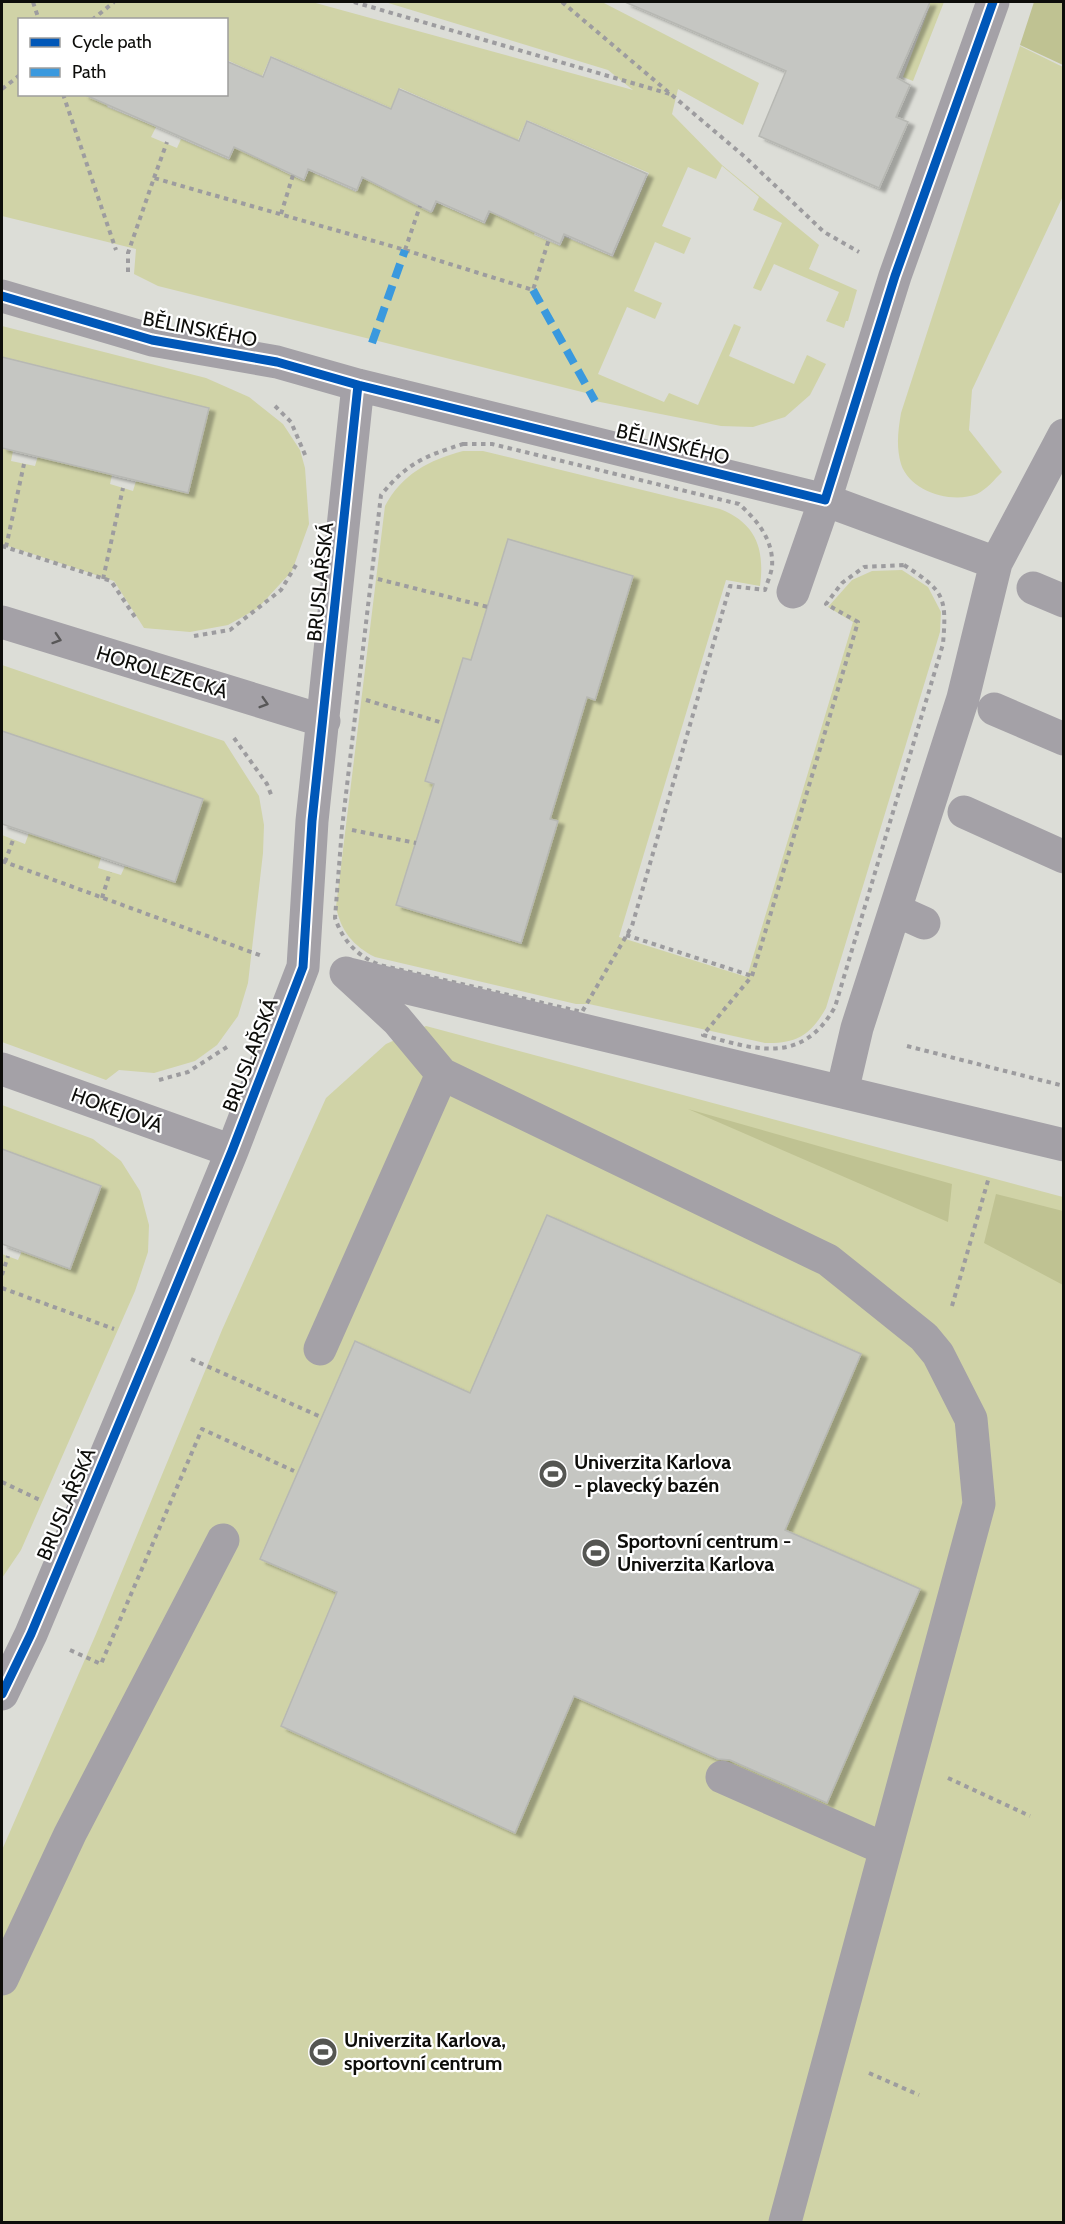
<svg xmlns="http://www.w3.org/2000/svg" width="1065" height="2224" viewBox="0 0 1065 2224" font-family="Cabin,sans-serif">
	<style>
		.green { fill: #d0d3a7; fill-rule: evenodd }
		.forest { fill: #bfc292 }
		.building { fill: #c5c6c2; stroke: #b7b8b3; stroke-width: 1.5; filter: url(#shadow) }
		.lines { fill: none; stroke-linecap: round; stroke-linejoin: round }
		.path { stroke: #9d9c9f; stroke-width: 4; stroke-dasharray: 4.5 4.5; stroke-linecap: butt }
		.minor { stroke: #a4a1a7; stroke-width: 33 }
		.quiet { stroke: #3a99de; stroke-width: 8; stroke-dasharray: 15 8; stroke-linecap: butt }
		.cycleway-casing { stroke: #fff; stroke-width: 13 }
		.cycleway { stroke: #0057b8; stroke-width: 9 }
		.oneway { stroke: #585758 }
		.labels { text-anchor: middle; stroke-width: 4.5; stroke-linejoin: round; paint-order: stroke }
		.street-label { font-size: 20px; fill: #0d0d0a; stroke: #fff }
		.poi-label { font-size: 20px; font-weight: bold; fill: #0d0d0a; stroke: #fff; text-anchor: start }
	</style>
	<defs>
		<filter id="shadow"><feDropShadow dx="6" dy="4" stdDeviation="1.5" flood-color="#0004"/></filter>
	</defs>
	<rect width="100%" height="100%" fill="#dcddd7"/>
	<path class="green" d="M 2,2 L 312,2 L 633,90 L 608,70 L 385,2 L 602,2 L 759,83 L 743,125 L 678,89 L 672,114 L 722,165 L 819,245 L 809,269 L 857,290 L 848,321 L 846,321 L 844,328 L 826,321 L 839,292 L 774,264 L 761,291 L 753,288 L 782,223 L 753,210 L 759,197 L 722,166 L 716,179 L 688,167 L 662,226 L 691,238 L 684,254 L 655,242 L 634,291 L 662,303 L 655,319 L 627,307 L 598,374 L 664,402 L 669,393 L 698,405 L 734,324 L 741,327 L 729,356 L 794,384 L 807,355 L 826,364 L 810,395 L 785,417 L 753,427 L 721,426 L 595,401 L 586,393 L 158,286 L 134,274 L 136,249 L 2,216 ZM 20,20 L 226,20 L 227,60 L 262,76 L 271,56 L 391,108 L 400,88 L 518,140 L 527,120 L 649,173 L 613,257 L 565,237 L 560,246 L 534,235 L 538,224 L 494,205 L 485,224 L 437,203 L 433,212 L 408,201 L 411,192 L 367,172 L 356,192 L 309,171 L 304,181 L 280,170 L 284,160 L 238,141 L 229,160 L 181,139 L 177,148 L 151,137 L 156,127 L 107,107 L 112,94 L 20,94 Z
		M 920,2 L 944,2 L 913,81 L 903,77 L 930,6 Z
		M 1020,46 L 1063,67 L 1063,196 L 972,390 L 969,430 L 1002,472 C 994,480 987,489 977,494 C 952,504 910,492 901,464 C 896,446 898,431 901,413 Z
		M 2,326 L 206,378 L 249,397 L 283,424 L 300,450 L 305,468 L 309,524 L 292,571 L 258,608 L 228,625 L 190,632 L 144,628 L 114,581 L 2,544 L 2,448 L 13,451 L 11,461 L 35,466 L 38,456 L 112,475 L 110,484 L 133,491 L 136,481 L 188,493 L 209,408 L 2,357 Z
		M 463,451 L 483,451 L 720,509 C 756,523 765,549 760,586 L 726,580 L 619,937 L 747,977 L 853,622 L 828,607 L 852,580 L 872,571 L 902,570 L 928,587 L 941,612 L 940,632 L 826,1008 C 811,1035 796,1044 765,1043 L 589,1004 L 576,1004 L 375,957 C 353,946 341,931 336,907 L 385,506 C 402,474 429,460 463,451 ZM 508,539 L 633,576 L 595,700 L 587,697 L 550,819 L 396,905 L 434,784 L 463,658 L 471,660 Z
		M 2,665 L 224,741 L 259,796 L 264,825 L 263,853 L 248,983 L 238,1016 L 217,1045 L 195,1061 L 154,1073 L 119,1070 L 106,1080 L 2,1042 L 2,835 L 25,844 L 29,833 L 101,857 L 98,868 L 121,875 L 125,866 L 175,882 L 203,799 L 2,731 Z
		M 426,1026 L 1063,1197 L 1063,2222 L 2,2222 L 2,1850 L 96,1634 L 222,1330 L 326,1098 L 386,1044 Z
		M 2,1105 L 93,1139 L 121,1161 L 140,1191 L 149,1225 L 148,1252 L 135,1291 L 21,1550 L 2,1578 L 2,1254 L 18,1260 L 22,1251 L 70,1269 L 101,1187 L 2,1149 Z"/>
	<path class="forest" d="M 1034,2 L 1063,2 L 1063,65 L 1020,45 Z
		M 688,1109 L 952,1184 L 948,1222 Z
		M 996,1194 L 1063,1211 L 1063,1285 L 984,1243 Z"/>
	<path class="building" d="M 625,2 L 930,2 L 897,78 L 910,85 L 896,117 L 908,122 L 879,188 L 759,136 L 786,71 Z
		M 271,57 L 391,109 L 399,89 L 519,141 L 527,121 L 647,174 L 612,255 L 564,234 L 560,244 L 489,211 L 484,222 L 436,201 L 431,212 L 362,177 L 357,190 L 308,169 L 304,180 L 234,147 L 229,158 L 83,94 L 226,94 L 226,61 L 263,77 Z
		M 2,357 L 209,408 L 188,493 L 2,448 Z
		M 508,539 L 633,576 L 595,700 L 587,697 L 550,819 L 558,821 L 521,943 L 396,905 L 434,784 L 425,781 L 463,658 L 471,660 Z
		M 2,731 L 203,799 L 175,882 L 2,824 Z
		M 2,1149 L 101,1186 L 70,1269 L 2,1244 Z
		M 547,1215 L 861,1354 L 785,1530 L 920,1589 L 827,1803 L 730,1760 L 718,1759 L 574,1696 L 515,1833 L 281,1726 L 337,1592 L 260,1559 L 355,1341 L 470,1393 Z"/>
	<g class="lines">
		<path class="path" d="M 33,2 L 39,20
			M 354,2 L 670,94
			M 562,2 L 745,157 L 824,232 L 859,252
			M 92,20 L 114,2
			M 2,89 L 20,75
			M 63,94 L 116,250
			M 154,178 L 167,142
			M 281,214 L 293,175
			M 405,250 L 420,206
			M 128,272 L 128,253 L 154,178 L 405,250 L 533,290 L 549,239
			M 275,406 L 291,422 L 306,457
			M 463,444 L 492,444 L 739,504 C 757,520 774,540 772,567 C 771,574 767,583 765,590 L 730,586 L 632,926 L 582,1012 L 380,965 C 357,956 343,941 335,918 L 342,828 L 381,495 C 407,463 425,456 463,444 Z
			M 2,546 L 111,581 L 137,620
			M 6,547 L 24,464
			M 904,565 C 944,591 947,596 943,644 L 835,1007 C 802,1065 756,1050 703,1035 L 752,976 L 858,622 L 826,604 L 842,583 L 864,567 Z
			M 103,579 L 123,488
			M 378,579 L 488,607
			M 194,636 L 230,630 L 281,590 L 296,565
			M 366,700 L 443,723
			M 234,738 L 267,784 L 272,797
			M 352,830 L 416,843
			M 2,861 L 262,956
			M 5,862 L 13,840
			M 102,898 L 110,872
			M 626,935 L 752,976
			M 907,1046 L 1064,1086
			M 159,1080 L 188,1072 L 227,1047
			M 2,1275 L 8,1256
			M 2,1288 L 114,1329
			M 952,1306 L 989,1177
			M 191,1359 L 321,1417
			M 2,1482 L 42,1501
			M 70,1650 L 101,1664 L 202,1429 L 294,1471
			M 948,1778 L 1030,1816
			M 869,2073 L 919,2095"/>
		<path class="minor" d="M 2,296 L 152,340 L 277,362 L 358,385 L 825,500 L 996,563 L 963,698 L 857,1028 L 842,1092
			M 996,563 L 1064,435
			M 1033,588 L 1064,601
			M 793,592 L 825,500 L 895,276 L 993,2
			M 2,622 L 324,721
			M 994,709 L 1064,739
			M 964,812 L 1064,857
			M 895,910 L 924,923
			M 346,973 L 397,1020 L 442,1074 L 828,1260 L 924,1337 L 938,1354 L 971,1419 L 979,1504 L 785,2222
			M 349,974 L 1064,1145
			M 2,1069 L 232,1151
			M 320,1349 L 442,1074
			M 2,1694 L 31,1634 L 153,1343 L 232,1151 L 303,967 L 312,821 L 358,385
			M 722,1777 L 885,1849
			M 2,1979 L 70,1834 L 223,1540"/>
		<path class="quiet" d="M 533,290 L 595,401
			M 372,343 L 405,250"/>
		<g class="cycleway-casing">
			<path id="cycleway" d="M 2,296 L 152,340 L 277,362 L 358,385 L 825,500 L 895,276 L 993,2
				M 2,1694 L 31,1634 L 153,1343 L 232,1151 L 303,967 L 312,821 L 358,385"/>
		</g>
		<use href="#cycleway" class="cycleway"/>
	</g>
	<defs><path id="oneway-chevron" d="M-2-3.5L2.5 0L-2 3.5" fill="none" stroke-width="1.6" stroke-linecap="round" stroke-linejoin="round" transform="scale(1.5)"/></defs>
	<g class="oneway">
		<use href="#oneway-chevron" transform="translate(57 639) rotate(18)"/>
		<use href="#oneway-chevron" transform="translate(264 703) rotate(17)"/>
	</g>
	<defs>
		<g id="stadium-disc" transform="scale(1.5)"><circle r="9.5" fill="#555652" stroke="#fff"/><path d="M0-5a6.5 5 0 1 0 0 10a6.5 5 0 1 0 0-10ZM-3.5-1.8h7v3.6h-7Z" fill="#fff"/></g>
	</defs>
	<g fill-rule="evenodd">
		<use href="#stadium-disc" x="553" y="1474"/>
		<use href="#stadium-disc" x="596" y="1553"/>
		<use href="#stadium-disc" x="323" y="2052"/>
	</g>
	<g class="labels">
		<g class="street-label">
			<text transform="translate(200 329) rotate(11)" y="7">BĚLINSKÉHO</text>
			<text transform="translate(673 444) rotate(14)" y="7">BĚLINSKÉHO</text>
			<text transform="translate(320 582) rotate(-84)" y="7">BRUSLAŘSKÁ</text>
			<text transform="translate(162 672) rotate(17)" y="7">HOROLEZECKÁ</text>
			<text transform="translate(250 1055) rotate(-69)" y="7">BRUSLAŘSKÁ</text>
			<text transform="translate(117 1110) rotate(20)" y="7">HOKEJOVÁ</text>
			<text transform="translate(66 1504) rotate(-67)" y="7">BRUSLAŘSKÁ</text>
		</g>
		<g class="poi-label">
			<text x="574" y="1469">Univerzita Karlova<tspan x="574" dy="23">- plavecký bazén</tspan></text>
			<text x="617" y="1548">Sportovní centrum -<tspan x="617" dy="23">Univerzita Karlova</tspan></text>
			<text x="344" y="2047">Univerzita Karlova,<tspan x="344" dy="23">sportovní centrum</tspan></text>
		</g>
	</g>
	<rect width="1065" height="2224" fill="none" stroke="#0d0d0a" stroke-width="6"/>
	<rect x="18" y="18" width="210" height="78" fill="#ffffff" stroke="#9e9e9d" stroke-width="1.5"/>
	<rect x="30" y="38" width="30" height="9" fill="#0057b8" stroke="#9e9e9d" stroke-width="1.5"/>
	<text x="72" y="48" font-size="18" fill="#0d0d0a">Cycle path</text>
	<rect x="30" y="68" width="30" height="9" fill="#3a99de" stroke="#9e9e9d" stroke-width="1.5"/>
	<text x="72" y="78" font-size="18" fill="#0d0d0a">Path</text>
</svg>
